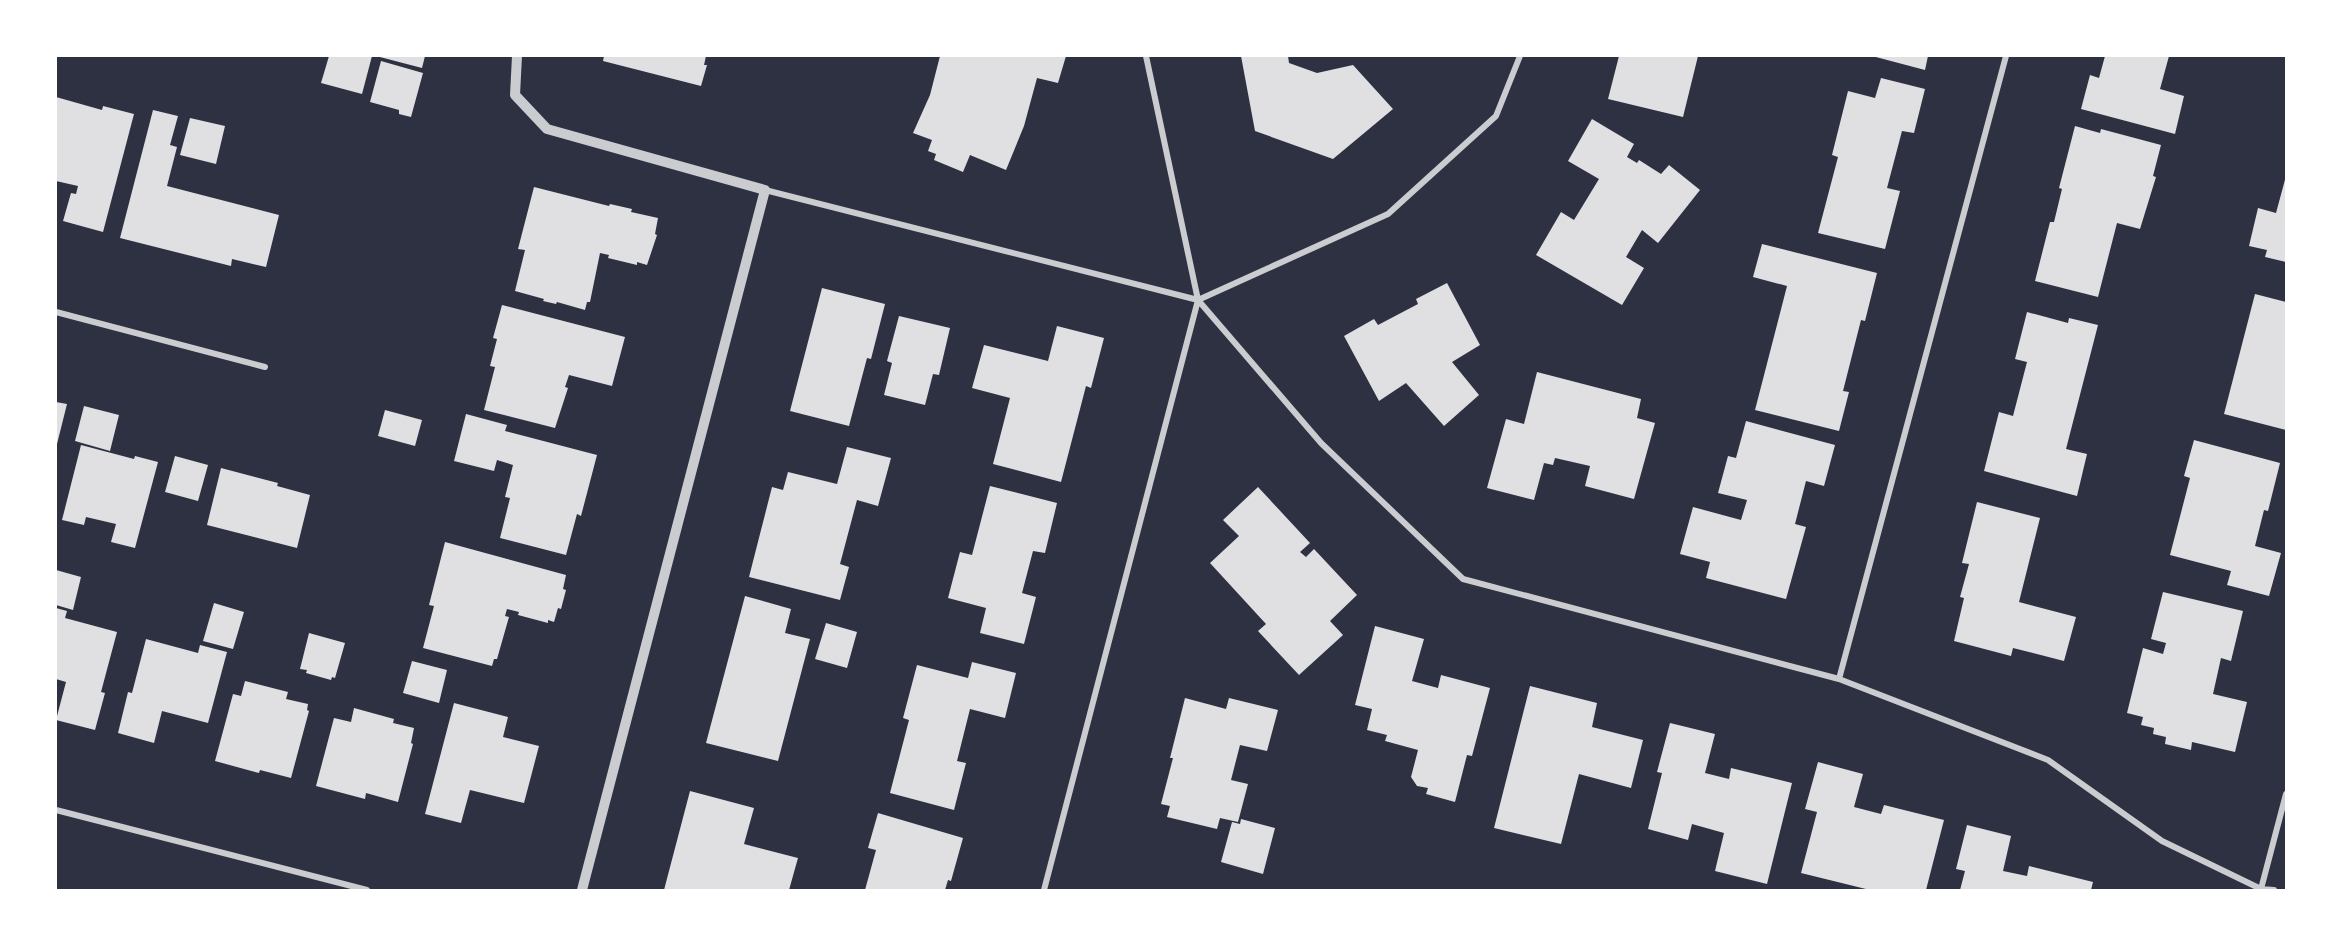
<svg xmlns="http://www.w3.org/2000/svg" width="2342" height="946" viewBox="0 0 2342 946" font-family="Figtree,sans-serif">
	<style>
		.building { fill: #e0e0e3 }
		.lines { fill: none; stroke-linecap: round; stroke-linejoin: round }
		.minor { stroke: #caccd0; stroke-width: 6 }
		.tertiary { stroke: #caccd0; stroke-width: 10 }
	</style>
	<rect width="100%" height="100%" fill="#2d3142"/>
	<path class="building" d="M 329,56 L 372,56 L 362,94 L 321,83 Z
		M 376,56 L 425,56 L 422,68 Z
		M 604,56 L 706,56 L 704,65 L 707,65 L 701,86 L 603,61 Z
		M 940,56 L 1066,56 L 1058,83 L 1037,78 L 1024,126 L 1006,170 L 970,155 L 963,172 L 934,160 L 936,154 L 928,151 L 932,140 L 913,133 L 930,95 Z
		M 1241,56 L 1288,56 L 1289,63 L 1317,73 L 1353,65 L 1393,109 L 1333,159 L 1255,131 Z
		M 1619,56 L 1698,56 L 1683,117 L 1608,99 Z
		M 1872,56 L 1928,56 L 1925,70 Z
		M 2105,56 L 2169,56 L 2160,89 L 2184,96 L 2175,134 L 2081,109 L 2090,75 L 2099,78 Z
		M 381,61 L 423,73 L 411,117 L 399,114 L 399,110 L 370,102 Z
		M 1881,78 L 1925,89 L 1914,133 L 1902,131 L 1887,188 L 1900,191 L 1885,249 L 1818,233 L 1838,157 L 1832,155 L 1848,91 L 1875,98 Z
		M 56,97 L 102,110 L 103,106 L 134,114 L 103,232 L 63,221 L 71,193 L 76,194 L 78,186 L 56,181 Z
		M 153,110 L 178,116 L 170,145 L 177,147 L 167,186 L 279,215 L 266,267 L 232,259 L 231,266 L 120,238 Z
		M 190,118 L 225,126 L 216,164 L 180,155 Z
		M 1592,119 L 1634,144 L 1627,157 L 1637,163 L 1639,160 L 1661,174 L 1669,165 L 1700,190 L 1658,243 L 1642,230 L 1626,257 L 1644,268 L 1622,305 L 1536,255 L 1561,212 L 1574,220 L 1599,179 L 1568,161 Z
		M 2075,126 L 2100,133 L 2101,129 L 2161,145 L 2153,176 L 2156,177 L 2140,229 L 2117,223 L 2098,297 L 2035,281 L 2050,222 L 2054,222 L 2062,189 L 2059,188 Z
		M 2286,176 L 2286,262 L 2265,257 L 2267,250 L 2249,246 L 2258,208 L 2276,213 Z
		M 534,187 L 609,206 L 610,204 L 632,209 L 631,212 L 658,218 L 655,234 L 657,235 L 647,265 L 637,262 L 637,265 L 608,258 L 609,255 L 600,253 L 590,302 L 587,302 L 585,310 L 557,302 L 556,304 L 543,301 L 544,299 L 515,291 L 525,250 L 518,249 Z
		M 1762,244 L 1877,273 L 1865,321 L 1861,320 L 1843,391 L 1849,392 L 1839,431 L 1755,410 L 1787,286 L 1753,277 Z
		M 1447,283 L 1480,345 L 1452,362 L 1479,395 L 1444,426 L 1406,383 L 1379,401 L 1344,336 L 1374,319 L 1378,325 L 1418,304 L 1416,299 Z
		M 822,288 L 885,304 L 871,359 L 867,358 L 849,426 L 790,411 Z
		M 2255,294 L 2286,302 L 2286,430 L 2224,414 Z
		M 502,305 L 625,337 L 612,386 L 569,375 L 565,387 L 568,388 L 555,428 L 484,410 L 495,367 L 490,366 L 497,339 L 493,338 Z
		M 2027,312 L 2068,323 L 2069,318 L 2098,325 L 2066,449 L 2087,454 L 2077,496 L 1984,471 L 1999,412 L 2013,416 L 2027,362 L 2015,359 Z
		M 899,316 L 950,328 L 939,375 L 933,374 L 925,405 L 884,395 L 892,363 L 887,361 Z
		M 1057,326 L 1104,338 L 1091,388 L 1086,386 L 1061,482 L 993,464 L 1010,398 L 972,388 L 984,345 L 1048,361 Z
		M 1537,372 L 1641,399 L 1637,418 L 1655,423 L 1634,499 L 1585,486 L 1590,466 L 1555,458 L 1553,465 L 1544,463 L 1534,500 L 1487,488 L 1506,419 L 1524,424 Z
		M 56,402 L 67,404 L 56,448 Z
		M 84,406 L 119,415 L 110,451 L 75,441 Z
		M 385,410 L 422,420 L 415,446 L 378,436 Z
		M 466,414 L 507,425 L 505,431 L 597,455 L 581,516 L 577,514 L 566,555 L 500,538 L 510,498 L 505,497 L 513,465 L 497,460 L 494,471 L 454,461 Z
		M 1746,421 L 1835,445 L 1824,486 L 1806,481 L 1795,524 L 1806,527 L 1786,599 L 1706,578 L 1710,562 L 1680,554 L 1693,507 L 1741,520 L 1747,500 L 1718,493 L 1728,456 L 1736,458 Z
		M 2194,440 L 2280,463 L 2268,511 L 2264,510 L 2255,546 L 2281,553 L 2269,596 L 2227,585 L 2231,571 L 2170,555 L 2190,478 L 2184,476 Z
		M 81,445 L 134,459 L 135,456 L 158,462 L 135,548 L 111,542 L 116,524 L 86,517 L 84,525 L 62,520 Z
		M 847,447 L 891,458 L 878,506 L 857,500 L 840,564 L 849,567 L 840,600 L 749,577 L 772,487 L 783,490 L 788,472 L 837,484 Z
		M 175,456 L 208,465 L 198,501 L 165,492 Z
		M 221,468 L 278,483 L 277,486 L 310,495 L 297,548 L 207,525 Z
		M 990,486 L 1057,503 L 1045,553 L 1033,551 L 1022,593 L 1036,597 L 1024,644 L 980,633 L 986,608 L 948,598 L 960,552 L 972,555 Z
		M 1258,487 L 1310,543 L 1300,552 L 1306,557 L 1314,549 L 1357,595 L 1330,621 L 1343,635 L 1299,675 L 1258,631 L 1266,624 L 1210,563 L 1239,536 L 1223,520 Z
		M 1977,502 L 2040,518 L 2019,602 L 2076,617 L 2064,661 L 2013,648 L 2011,656 L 1954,641 L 1964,598 L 1960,597 L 1969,564 L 1962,563 Z
		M 445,542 L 566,575 L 563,589 L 566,590 L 561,609 L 558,608 L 554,622 L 548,620 L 548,623 L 518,615 L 519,612 L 507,609 L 505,616 L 509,617 L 497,659 L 494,659 L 492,666 L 423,648 L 434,606 L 429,605 Z
		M 56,570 L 81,577 L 73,610 L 56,605 Z
		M 2163,592 L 2243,611 L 2231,661 L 2221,658 L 2213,694 L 2247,702 L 2235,752 L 2192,742 L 2191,750 L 2165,744 L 2166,737 L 2153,734 L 2154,728 L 2141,725 L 2143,717 L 2127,713 L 2143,648 L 2163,654 L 2166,643 L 2151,639 Z
		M 745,596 L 791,609 L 785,633 L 810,639 L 778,761 L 706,743 Z
		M 214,603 L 244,612 L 233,649 L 203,641 Z
		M 56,608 L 67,611 L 65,618 L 117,632 L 101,692 L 105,693 L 95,730 L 56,720 L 66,682 L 56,679 Z
		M 826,623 L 857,632 L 847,668 L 815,659 Z
		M 1375,626 L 1424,639 L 1412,681 L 1438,688 L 1441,675 L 1490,688 L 1472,756 L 1467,755 L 1455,802 L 1426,794 L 1428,788 L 1417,786 L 1411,777 L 1418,750 L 1385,741 L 1387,735 L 1367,730 L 1372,709 L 1355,705 Z
		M 309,633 L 345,643 L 335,678 L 332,677 L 331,680 L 306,673 L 307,670 L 300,669 Z
		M 146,639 L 198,653 L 200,645 L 227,652 L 208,723 L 162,711 L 154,743 L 118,733 L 128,692 L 132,693 Z
		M 412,661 L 447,670 L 439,703 L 403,693 Z
		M 972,662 L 1016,673 L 1005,718 L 970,709 L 957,761 L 966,763 L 954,810 L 890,793 L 909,720 L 903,718 L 917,665 L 968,678 Z
		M 245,681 L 288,692 L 286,699 L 308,704 L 307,710 L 309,711 L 291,778 L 260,770 L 259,773 L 215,761 L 233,694 L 241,696 Z
		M 1530,686 L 1597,703 L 1592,727 L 1643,740 L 1631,788 L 1579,774 L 1561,844 L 1494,828 Z
		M 1185,698 L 1226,709 L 1229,698 L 1278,710 L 1267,751 L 1240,745 L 1231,780 L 1248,784 L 1238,822 L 1220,818 L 1217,829 L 1167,817 L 1170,806 L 1161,804 L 1173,758 L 1170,758 Z
		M 454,703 L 508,717 L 503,737 L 539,746 L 524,803 L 470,790 L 461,823 L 425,814 Z
		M 354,708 L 394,719 L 393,723 L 414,728 L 411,743 L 413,744 L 398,802 L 366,793 L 365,799 L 316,786 L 334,718 L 351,722 Z
		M 1670,723 L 1715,734 L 1705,773 L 1729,779 L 1731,768 L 1792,783 L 1767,884 L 1715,871 L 1724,833 L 1692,824 L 1688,840 L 1648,829 L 1662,773 L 1657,772 Z
		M 1818,762 L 1863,774 L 1854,807 L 1881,814 L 1884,805 L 1944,820 L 1926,890 L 1870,890 L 1801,873 L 1817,812 L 1805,809 Z
		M 690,791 L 754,808 L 744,844 L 798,858 L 789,890 L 664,890 Z
		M 878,813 L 963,838 L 951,881 L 948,880 L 945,890 L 865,890 L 876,850 L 868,848 Z
		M 1241,819 L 1275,828 L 1263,874 L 1221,862 L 1232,822 L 1240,824 Z
		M 1967,825 L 2011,836 L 2003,871 L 2027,876 L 2029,866 L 2093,882 L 2091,890 L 1960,890 L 1965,871 L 1956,869 Z"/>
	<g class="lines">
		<path class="minor" d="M 765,190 L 1198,300 L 1388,214 L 1496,116 L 1520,56
			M 1198,300 L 1321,443 L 1463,579 L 1839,679 L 2048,760 L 2162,841 L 2261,889 L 2274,890
			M 56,312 L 265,367
			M 1839,679 L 2006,56
			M 56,810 L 367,890
			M 2261,889 L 2286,794
			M 1044,890 L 1198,300 L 1146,56"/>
		<path class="tertiary" d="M 517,56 L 515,95 L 547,129 L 765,190 L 582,890"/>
	</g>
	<rect width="2342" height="946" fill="none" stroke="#ffffff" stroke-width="114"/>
</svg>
